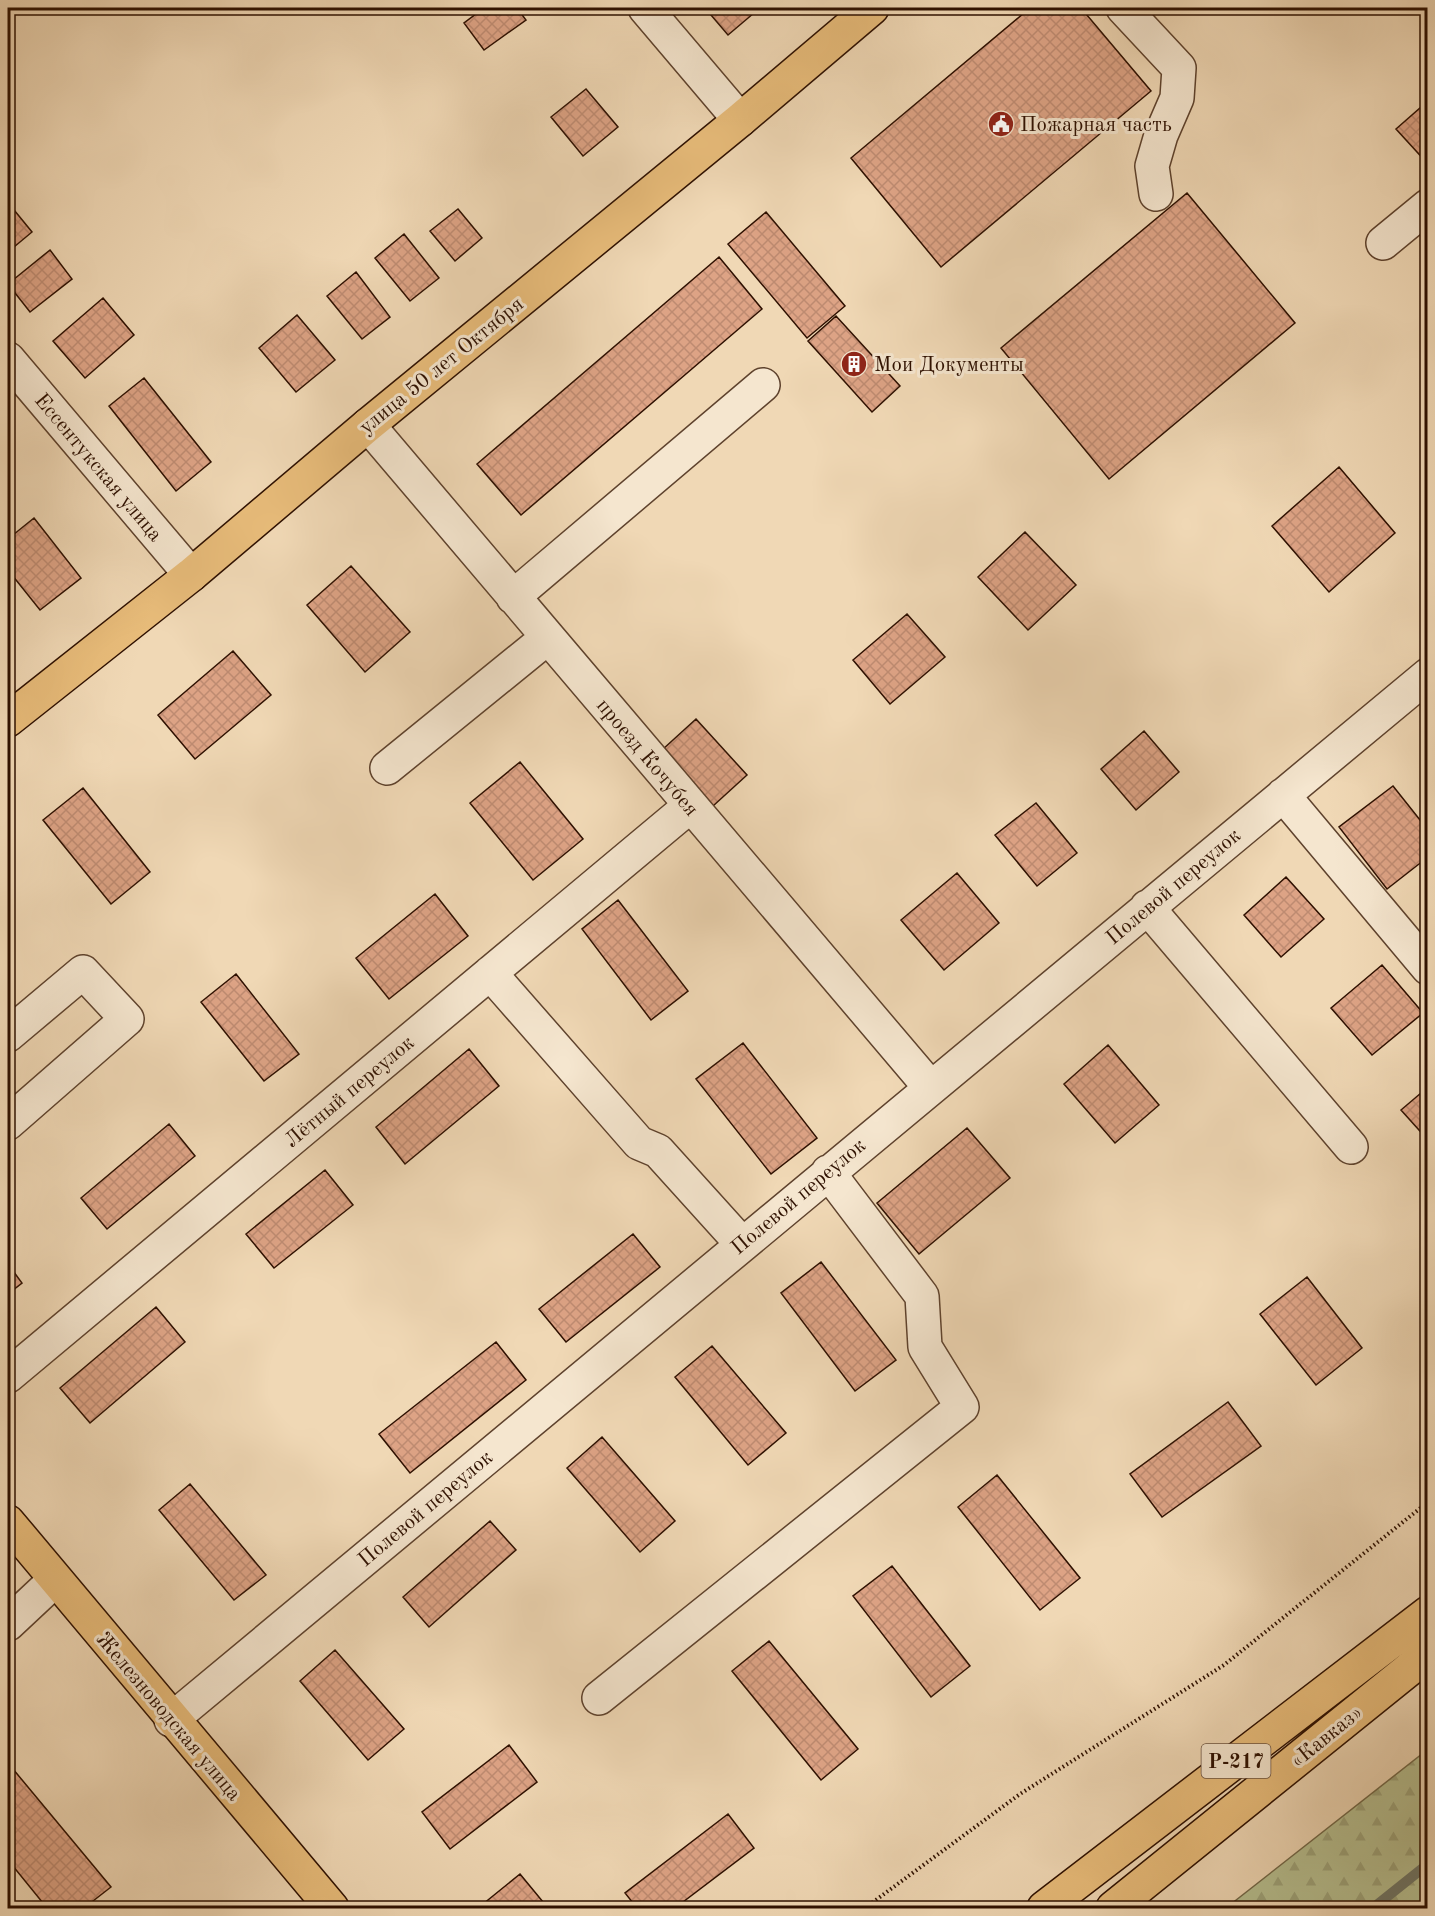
<svg xmlns="http://www.w3.org/2000/svg" width="1435" height="1916" viewBox="0 0 1435 1916" font-family="'Old Standard TT',serif">
	<style>
		.forest { fill: url(#forest-firs); stroke: #726848; stroke-width: 1.5 }
		.lines { fill: none; stroke-linecap: round; stroke-linejoin: round }
		.stream { stroke: #6f7667; stroke-width: 10 }
		.building { fill: url(#building-cross-hatch); stroke: #2e1000; stroke-width: 1.5 }
		.minor-casing { stroke: #5e422d; stroke-width: 36 }
		.major-casing { stroke: #2e1000; stroke-width: 36 }
		.highway-casing { stroke: #2e1000; stroke-width: 36 }
		.path { stroke: #2e1000; stroke-width: 4; stroke-dasharray: 1.5 3; stroke-linecap: butt }
		.minor { stroke: #f5e6cf; stroke-width: 33 }
		.major { stroke: #e8bc7a; stroke-width: 33 }
		.highway { stroke: #e8bc7a; stroke-width: 33 }
		.labels { text-anchor: middle; stroke-width: 6; stroke-linejoin: round; paint-order: stroke }
		.shield { fill: #f5e6cf; stroke: #6a503e; stroke-width: 1.5 }
		.shield-label { font-size: 20px; font-weight: bold; fill: #2e1000 }
		.poi-label { font-size: 21px; fill: #2e1000; stroke: #f5e6cf; text-anchor: start }
		.street-label { font-size: 21px; fill: #2e1000; stroke: #f5e6cf }
	</style>
	<defs>
		<pattern id="forest-firs" width="22" height="20" patternUnits="userSpaceOnUse" patternTransform="scale(1.5)"><rect width="22" height="20" fill="#b6bf90"/><path d="M5 1l3.5 6h-7zM16 11l3.5 6h-7z" fill="#9da37a"/></pattern>
		<pattern id="building-cross-hatch" width="8" height="8" patternUnits="userSpaceOnUse" patternTransform="scale(1.5)"><rect width="8" height="8" fill="#dda385"/><path d="M0 0l8 8M0 8l8-8" fill="none" stroke="#be8b71"/></pattern>
	</defs>
	<rect width="100%" height="100%" fill="#f0d8b5"/>
	<filter id="stains"><feTurbulence type="fractalNoise" baseFrequency=".00333" numOctaves="4"/><feColorMatrix values="0 0 0 0 .2 0 0 0 0 .09 0 0 0 0 .02 0 0 0 .5 -.17"/></filter>
	<radialGradient id="worn" r=".72"><stop offset=".6" stop-color="#630" stop-opacity="0"/><stop offset="1" stop-color="#630" stop-opacity=".3"/></radialGradient>
	<path class="forest" d="M 1427,1750 L 1427,1908 L 1226,1908 Z"/>
	<g class="lines">
		<path class="stream" d="M 1373,1908 L 1428,1864"/>
	</g>
	<path class="building" d="M 484,8 L 517,8 L 526,20 L 484,50 L 464,23 Z
		M 705,8 L 750,8 L 754,13 L 728,35 Z
		M 1030,8 L 1081,8 L 1151,91 L 941,267 L 851,158 Z
		M 586,89 L 618,127 L 583,156 L 551,117 Z
		M 1428,101 L 1428,164 L 1396,129 Z
		M 1187,193 L 1295,323 L 1109,479 L 1001,348 Z
		M 10,205 L 32,232 L 8,252 L 8,206 Z
		M 458,209 L 482,238 L 455,261 L 430,231 Z
		M 766,212 L 845,306 L 807,338 L 728,244 Z
		M 404,234 L 439,278 L 410,301 L 375,258 Z
		M 50,250 L 72,279 L 30,312 L 8,284 Z
		M 719,257 L 762,309 L 521,515 L 477,464 Z
		M 356,272 L 390,317 L 362,339 L 327,296 Z
		M 103,298 L 134,335 L 85,378 L 53,341 Z
		M 297,315 L 335,360 L 296,392 L 259,348 Z
		M 836,316 L 900,386 L 872,412 L 808,341 Z
		M 144,378 L 211,462 L 176,491 L 109,406 Z
		M 1339,467 L 1395,533 L 1329,592 L 1272,526 Z
		M 34,518 L 81,578 L 40,610 L 8,570 L 8,539 Z
		M 1025,532 L 1076,585 L 1028,630 L 978,577 Z
		M 351,566 L 410,632 L 365,672 L 307,605 Z
		M 907,614 L 945,657 L 890,704 L 853,660 Z
		M 233,651 L 271,695 L 195,759 L 158,715 Z
		M 696,719 L 747,775 L 713,806 L 662,750 Z
		M 1144,731 L 1179,772 L 1136,810 L 1101,769 Z
		M 520,762 L 583,839 L 533,880 L 470,803 Z
		M 1393,786 L 1428,830 L 1428,857 L 1387,889 L 1339,827 Z
		M 83,788 L 150,872 L 111,904 L 43,820 Z
		M 1036,803 L 1077,853 L 1037,886 L 995,835 Z
		M 957,873 L 999,923 L 944,970 L 901,920 Z
		M 1286,877 L 1324,919 L 1281,957 L 1244,915 Z
		M 435,894 L 468,936 L 389,999 L 356,958 Z
		M 618,900 L 688,991 L 651,1020 L 582,929 Z
		M 1382,965 L 1423,1013 L 1372,1055 L 1331,1008 Z
		M 236,974 L 299,1054 L 264,1081 L 201,1002 Z
		M 743,1043 L 817,1138 L 771,1174 L 696,1079 Z
		M 1108,1045 L 1159,1105 L 1115,1143 L 1064,1084 Z
		M 469,1049 L 499,1086 L 405,1164 L 376,1127 Z
		M 1428,1087 L 1428,1140 L 1401,1110 Z
		M 169,1124 L 195,1156 L 107,1229 L 81,1198 Z
		M 967,1128 L 1010,1178 L 919,1254 L 877,1203 Z
		M 325,1170 L 353,1205 L 274,1268 L 246,1234 Z
		M 633,1234 L 660,1267 L 566,1342 L 539,1309 Z
		M 821,1262 L 896,1360 L 855,1391 L 781,1293 Z
		M 8,1264 L 22,1283 L 8,1294 Z
		M 1307,1277 L 1362,1348 L 1316,1385 L 1260,1314 Z
		M 156,1307 L 185,1342 L 90,1423 L 60,1388 Z
		M 496,1342 L 526,1380 L 410,1473 L 379,1434 Z
		M 712,1346 L 786,1433 L 748,1465 L 675,1377 Z
		M 1228,1402 L 1261,1446 L 1162,1517 L 1130,1474 Z
		M 602,1437 L 675,1521 L 640,1552 L 567,1468 Z
		M 997,1475 L 1080,1578 L 1040,1610 L 958,1507 Z
		M 190,1484 L 266,1575 L 234,1600 L 159,1510 Z
		M 490,1521 L 516,1550 L 429,1627 L 403,1597 Z
		M 892,1566 L 970,1666 L 931,1697 L 853,1596 Z
		M 769,1641 L 858,1749 L 821,1780 L 732,1671 Z
		M 335,1650 L 404,1729 L 368,1760 L 300,1681 Z
		M 509,1745 L 537,1782 L 450,1849 L 422,1812 Z
		M 8,1763 L 111,1887 L 84,1908 L 47,1908 L 8,1860 Z
		M 728,1814 L 754,1848 L 675,1908 L 637,1908 L 625,1893 Z
		M 520,1874 L 548,1908 L 487,1908 L 483,1904 Z"/>
	<g class="lines">
		<g class="minor-casing">
			<path id="minor" d="M 645,8 L 740,120
				M 1123,8 L 1179,68 L 1177,98 L 1161,135 L 1152,166 L 1156,194
				M 1383,243 L 1428,206
				M 8,359 L 191,575
				M 368,425 L 930,1087
				M 513,597 L 763,385
				M 387,768 L 547,638
				M 1283,795 L 1428,968
				M 1147,907 L 1351,1147
				M 490,973 L 639,1143 L 658,1151 L 742,1244
				M 8,1035 L 83,972 L 127,1019 L 8,1123
				M 8,1376 L 690,806
				M 8,1624 L 55,1580
				M 599,1698 L 962,1407 L 925,1347 L 922,1296 L 828,1172
				M 171,1720 L 1428,675"/>
		</g>
		<g class="major-casing">
			<path id="major" d="M 8,720 L 191,575 L 368,425 L 740,120 L 872,8
				M 8,1522 L 332,1908"/>
		</g>
		<g class="highway-casing">
			<path id="highway" d="M 1044,1908 L 1428,1613
				M 1113,1908 L 1428,1654"/>
		</g>
		<path class="path" d="M 865,1908 L 1020,1794 L 1224,1665 L 1428,1502"/>
		<use href="#minor" class="minor"/>
		<use href="#major" class="major"/>
		<use href="#highway" class="highway"/>
	</g>
	<defs>
		<g id="civic-disc" transform="scale(1.35)"><circle r="9.5" fill="#8f2418" stroke="#f5e6cf"/><path d="M-.6-6.5H3V-4.5H.6V-3L4-1V1h2V6H-6V1h2V-1L-.6-3ZM-1.2 2.5V6h2.4V2.5Z" fill="#fff"/></g>
		<g id="building-disc" transform="scale(1.35)"><circle r="9.5" fill="#8f2418" stroke="#f5e6cf"/><path d="M-4-6H4V6H1V3H-1V6H-4ZM-2.5-4.3h1.7v1.8h-1.7ZM.8-4.3h1.7v1.8H.8ZM-2.5-1h1.7V.8h-1.7ZM.8-1h1.7V.8H.8Z" fill="#fff"/></g>
	</defs>
	<g fill-rule="evenodd">
		<use href="#civic-disc" x="1001" y="124"/>
		<use href="#building-disc" x="854" y="364"/>
	</g>
	<g class="labels">
		<rect class="shield" x="1201.5" y="1744" width="69" height="34" rx="4.5"/>
		<g class="shield-label">
			<text x="1236" y="1768">Р-217</text>
		</g>
		<g class="poi-label">
			<text x="1020" y="131">Пожарная часть</text>
			<text x="874" y="371">Мои Документы</text>
		</g>
		<g class="street-label">
			<text transform="translate(441 365) rotate(-39)" y="7">улица 50 лет Октября</text>
			<text transform="translate(99 467) rotate(50)" y="7">Ессентукская улица</text>
			<text transform="translate(648 757) rotate(50)" y="7">проезд Кочубея</text>
			<text transform="translate(1173 886) rotate(-40)" y="7">Полевой переулок</text>
			<text transform="translate(349 1091) rotate(-40)" y="7">Лётный переулок</text>
			<text transform="translate(798 1196) rotate(-40)" y="7">Полевой переулок</text>
			<text transform="translate(425 1508) rotate(-40)" y="7">Полевой переулок</text>
			<text transform="translate(169 1716) rotate(50)" y="7">Железноводская улица</text>
			<text transform="translate(1326 1736) rotate(-39)" y="7">«Кавказ»</text>
		</g>
	</g>
	<rect width="1435" height="1916" fill="none" stroke="#f0d8b5" stroke-width="30"/>
	<rect x="9" y="9" width="1417" height="1898" fill="none" stroke="#2e1000" stroke-width="3"/>
	<rect x="15" y="15" width="1405" height="1886" fill="none" stroke="#2e1000" stroke-width="1.5"/>
	<rect width="100%" height="100%" filter="url(#stains)"/>
	<rect width="100%" height="100%" fill="url(#worn)"/>
</svg>
